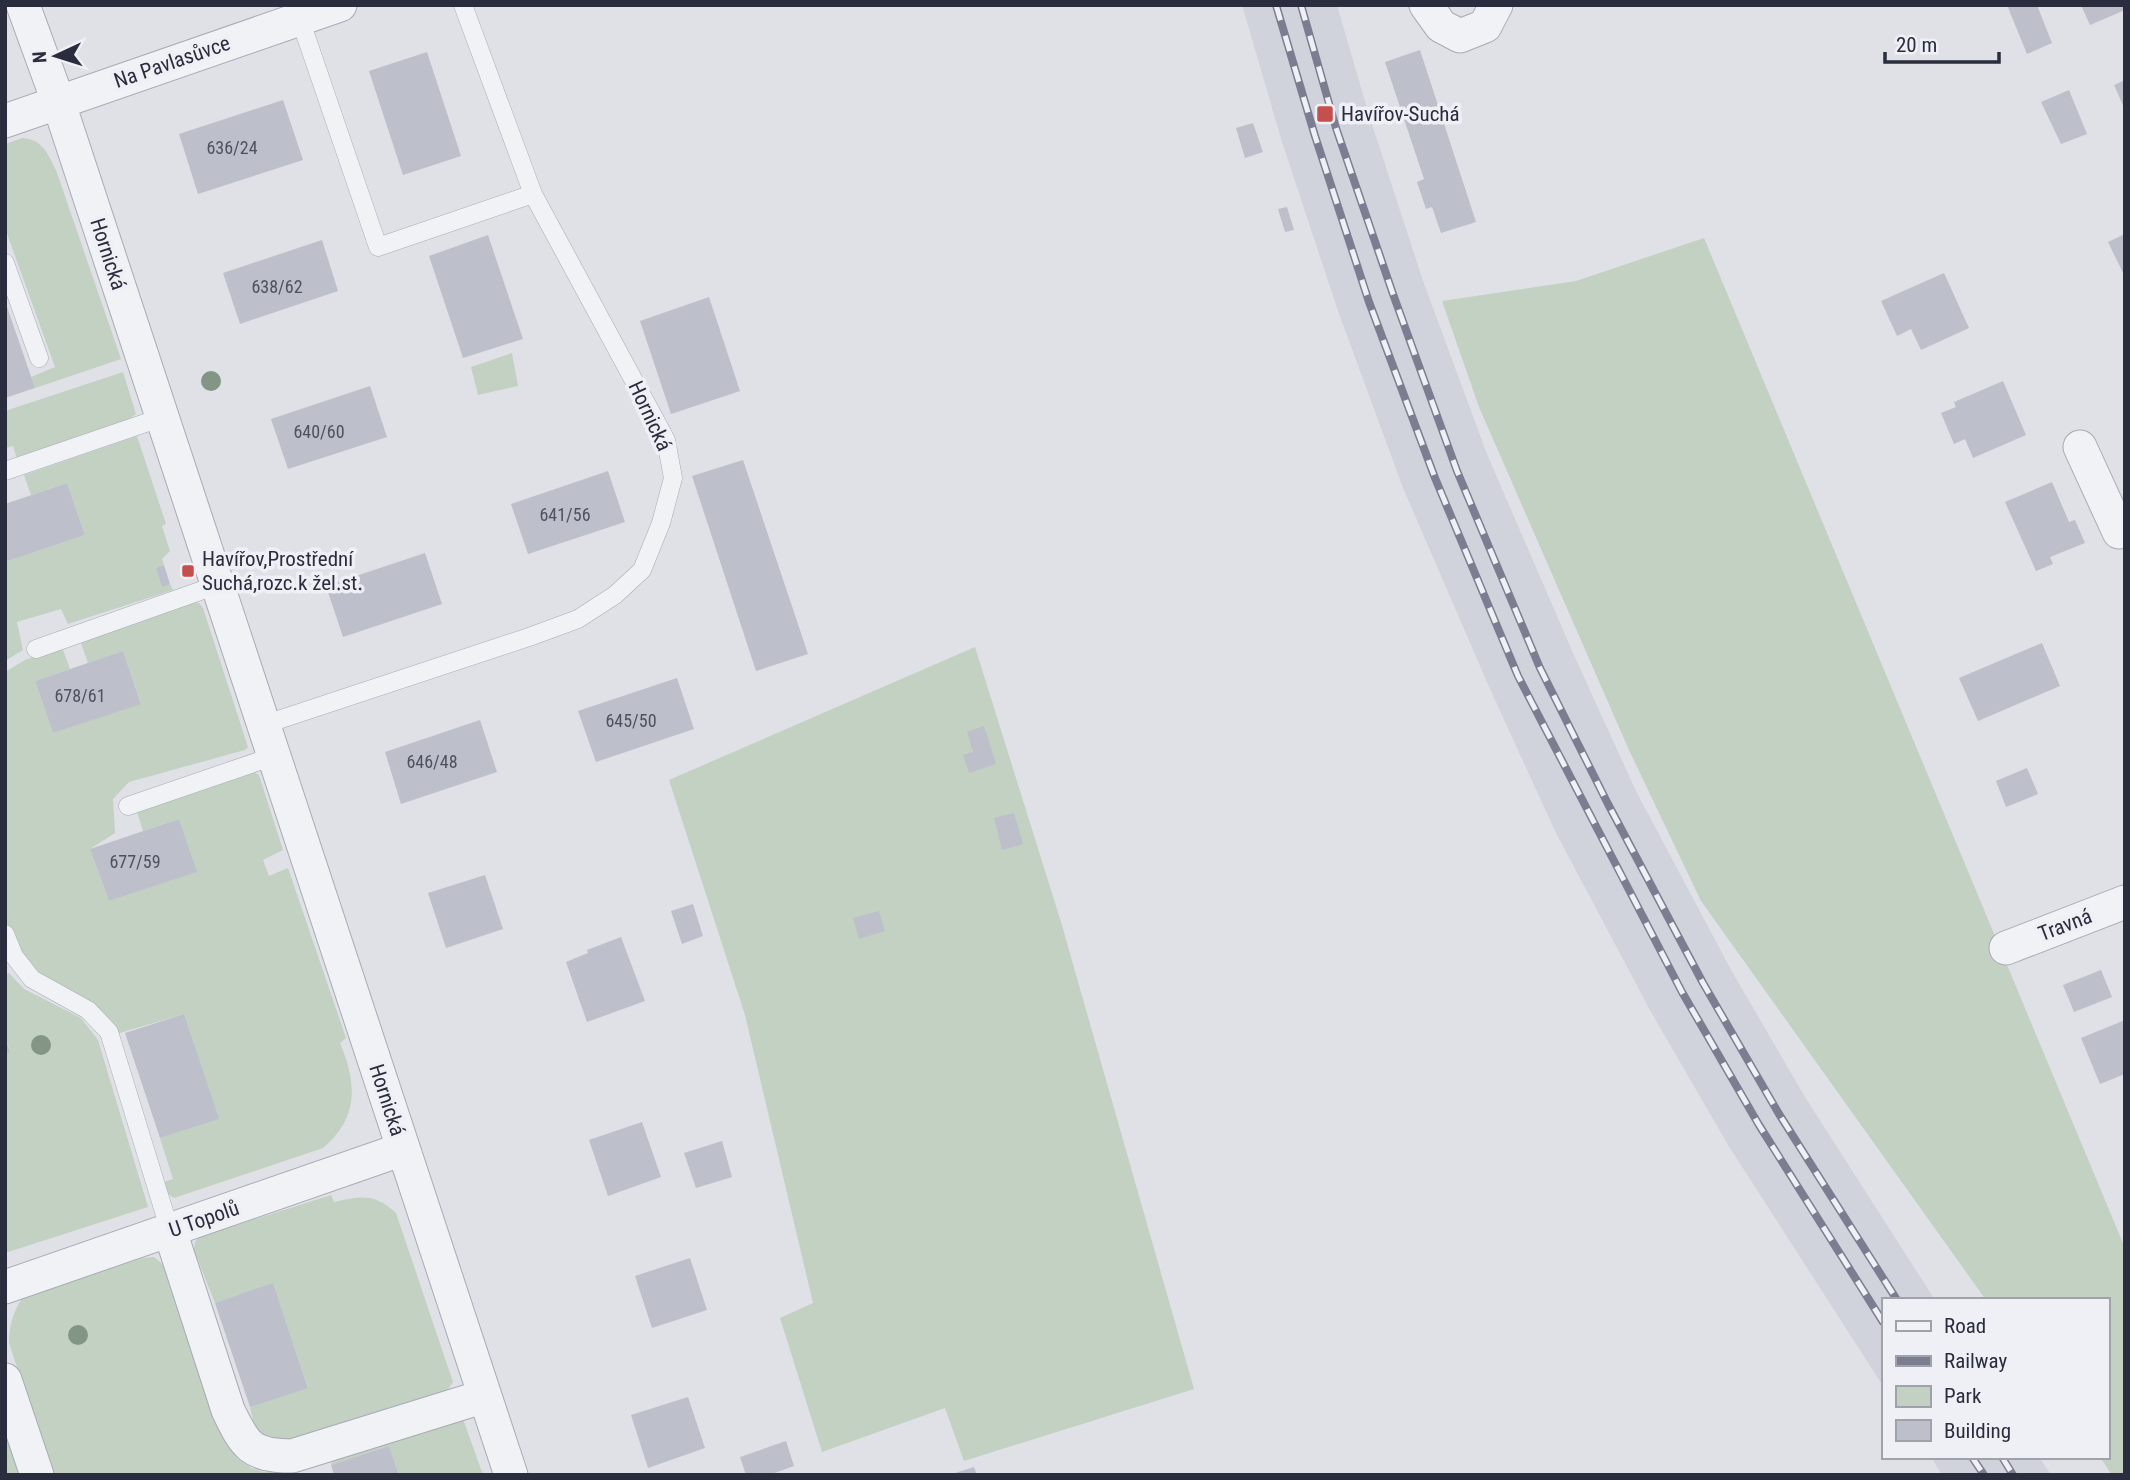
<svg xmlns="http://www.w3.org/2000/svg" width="2130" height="1480" viewBox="0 0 2130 1480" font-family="'Roboto Condensed',sans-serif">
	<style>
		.built { fill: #d1d3dc }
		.green { fill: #c2d1c1 }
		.building { fill: #bdbfca }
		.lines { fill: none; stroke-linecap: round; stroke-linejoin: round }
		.service-casing { stroke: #a8abb4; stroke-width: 19 }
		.minor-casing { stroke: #a8abb4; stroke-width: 35 }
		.service { stroke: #f1f2f6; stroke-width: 18 }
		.minor { stroke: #f1f2f6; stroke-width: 33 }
		.rail-casing { stroke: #7a7e90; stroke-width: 8 }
		.rail { stroke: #eef0f5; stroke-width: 5; stroke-dasharray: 16; stroke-linecap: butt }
		.tree { fill: #839686 }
		.poi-dot { fill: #c54f4c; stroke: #eef0f5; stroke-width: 2.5 }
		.labels { text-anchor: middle; stroke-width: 7; stroke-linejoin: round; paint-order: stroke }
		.number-label { font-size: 18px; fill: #4e5260 }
		.street-label { font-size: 21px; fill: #292d3d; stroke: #eef0f5 }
		.poi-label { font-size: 21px; fill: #292d3d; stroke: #eef0f5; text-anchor: start }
	</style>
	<rect width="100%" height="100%" fill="#dfe1e7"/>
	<path class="built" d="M 1242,5 L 1337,5 L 1369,115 L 1423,281 L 1487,454 L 1573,653 L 1636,791 L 1730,968 L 1805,1097 L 1935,1300 L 1883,1300 L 1883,1386 L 1728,1145 L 1651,1012 L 1555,831 L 1490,689 L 1403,488 L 1338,311 L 1282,142 Z
		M 1931,1457 L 2039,1457 L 2051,1475 L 1942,1475 Z"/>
	<path class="green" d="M 23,138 C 43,140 48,154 56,170 L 121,359 L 35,388 L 31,377 L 55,367 L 5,228 L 5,144 Z
		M 1704,238 L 2125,1248 L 2125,1475 L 2112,1475 L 2100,1457 L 2107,1457 L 2107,1300 L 1986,1300 L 1701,901 L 1629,750 L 1479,407 L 1442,301 L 1576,281 Z
		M 512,353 L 518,386 L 478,395 L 471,367 Z
		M 123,372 L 136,414 L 112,431 L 17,459 L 13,446 L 5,448 L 5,411 Z
		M 137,436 L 166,524 L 162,526 L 170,551 L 162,559 L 164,565 L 156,568 L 162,586 L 170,584 L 173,590 L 68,624 L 61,609 L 17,622 L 23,650 L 5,661 L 5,562 L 85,535 L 67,483 L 31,495 L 24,475 Z
		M 193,602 L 199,603 L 203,608 L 248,747 L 245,750 L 129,782 L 113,799 L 115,833 L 90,849 L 109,901 L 196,872 L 179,819 L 143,831 L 136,809 L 252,771 L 259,775 L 283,850 L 263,860 L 269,876 L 288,868 L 346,1038 L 340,1043 C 357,1083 359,1118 323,1148 L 174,1198 L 167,1193 L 164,1182 L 173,1179 L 160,1138 L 218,1119 L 184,1014 L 113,1035 L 86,998 L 43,979 L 24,964 L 5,924 L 5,672 L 25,660 L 62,647 L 70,669 L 35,681 L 53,733 L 141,703 L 123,651 L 88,663 L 80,640 Z
		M 975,647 L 1061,922 L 1194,1389 L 964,1461 L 945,1408 L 822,1452 L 780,1318 L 813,1303 L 745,1015 L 669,780 Z
		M 9,973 L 24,989 L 81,1018 L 98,1040 L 148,1207 L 5,1253 L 5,1053 L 10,1051 L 5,1036 L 5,974 Z
		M 331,1195 L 334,1202 C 360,1196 375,1193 396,1213 L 453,1382 L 442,1398 L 288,1447 L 257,1438 L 250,1407 L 308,1387 L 273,1284 L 215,1303 L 194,1250 L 195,1242 L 199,1237 Z
		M 154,1257 L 166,1267 L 223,1431 L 238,1459 L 251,1468 L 264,1472 L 281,1471 L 285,1475 L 52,1475 L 9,1343 C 9,1326 13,1313 22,1298 L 143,1258 Z
		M 463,1419 L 483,1475 L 399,1475 L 389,1446 L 331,1465 L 332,1461 Z
		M 5,1428 L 21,1475 L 5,1475 Z"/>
	<path class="building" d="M 2007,5 L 2037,5 L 2052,43 L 2027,54 Z
		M 2081,5 L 2125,5 L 2125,10 L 2090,25 Z
		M 1420,50 L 1476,222 L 1441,233 L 1432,207 L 1426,209 L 1417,182 L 1424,179 L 1385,62 Z
		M 427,52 L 461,156 L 403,175 L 369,71 Z
		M 2125,80 L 2125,110 L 2114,85 Z
		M 2069,90 L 2087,134 L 2061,144 L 2041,102 Z
		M 283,100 L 303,160 L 198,194 L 179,134 Z
		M 1253,123 L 1263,152 L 1245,158 L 1236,128 Z
		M 1287,207 L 1294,230 L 1285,232 L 1278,209 Z
		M 2125,234 L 2125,277 L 2108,242 Z
		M 488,235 L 523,339 L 463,358 L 429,256 Z
		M 322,240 L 338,291 L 240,324 L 223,273 Z
		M 1944,273 L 1969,328 L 1921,350 L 1911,329 L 1897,336 L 1881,301 Z
		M 709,297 L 740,391 L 671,414 L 640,321 Z
		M 5,301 L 35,388 L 5,398 Z
		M 2003,381 L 2026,435 L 1973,458 L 1965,439 L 1954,444 L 1941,413 L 1956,407 L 1954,402 Z
		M 370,386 L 387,437 L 288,469 L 271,419 Z
		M 743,460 L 808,654 L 756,671 L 692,476 Z
		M 608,471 L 625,522 L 528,554 L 511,504 Z
		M 2052,482 L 2069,522 L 2075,520 L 2085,543 L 2050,557 L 2053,564 L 2036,571 L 2005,502 Z
		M 67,483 L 85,535 L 5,562 L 5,504 Z
		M 425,553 L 442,604 L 343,637 L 326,586 Z
		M 164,565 L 170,584 L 162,587 L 156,568 Z
		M 2042,643 L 2060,686 L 1978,721 L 1959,678 Z
		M 123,651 L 141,704 L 53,733 L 35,681 Z
		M 677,678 L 694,729 L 596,762 L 578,711 Z
		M 480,720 L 497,772 L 401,804 L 385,752 Z
		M 984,726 L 996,764 L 969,773 L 963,755 L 973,752 L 967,732 Z
		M 2027,768 L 2038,794 L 2006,807 L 1996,781 Z
		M 1014,813 L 1023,844 L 1002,850 L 994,818 Z
		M 179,819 L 197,872 L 109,901 L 90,849 Z
		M 485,875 L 503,929 L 446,948 L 428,893 Z
		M 693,904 L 703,936 L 682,944 L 671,911 Z
		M 879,911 L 885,931 L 859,939 L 853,918 Z
		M 621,937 L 645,1001 L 587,1022 L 566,962 L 588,953 L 587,950 Z
		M 2101,970 L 2112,997 L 2074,1012 L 2063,985 Z
		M 184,1014 L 219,1119 L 160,1138 L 125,1033 Z
		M 2125,1020 L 2125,1074 L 2100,1084 L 2081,1038 Z
		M 5,1037 L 10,1052 L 5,1053 Z
		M 642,1122 L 661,1177 L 608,1196 L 589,1140 Z
		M 722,1141 L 732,1177 L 696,1188 L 684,1153 Z
		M 690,1258 L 707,1310 L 652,1328 L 635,1276 Z
		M 273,1283 L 308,1388 L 250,1407 L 215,1303 Z
		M 688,1397 L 705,1448 L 648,1468 L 631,1415 Z
		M 786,1441 L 794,1466 L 769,1475 L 746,1475 L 740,1457 Z
		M 389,1446 L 399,1475 L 334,1475 L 331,1465 Z
		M 974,1467 L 977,1475 L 952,1475 L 952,1474 Z"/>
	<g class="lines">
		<g class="service-casing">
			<path id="service" d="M 300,19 L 378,247 L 533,194
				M 5,263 L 39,358
				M 5,471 L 163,417
				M 36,649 L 217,585
				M 263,725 L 529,637 L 578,619 L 615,595 L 642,570 L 661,523 L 673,478 L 666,440 L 533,194 L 463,5
				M 128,806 L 274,756
				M 5,934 L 14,956 L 32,979 L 88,1010 L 109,1032 L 170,1231"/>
		</g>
		<g class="minor-casing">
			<path id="minor" d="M 23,5 L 58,101 L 511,1475
				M 1426,5 L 1441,26 L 1460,36 L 1485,26 L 1496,5
				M 5,121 L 340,5
				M 2080,447 L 2119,532 L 2125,531
				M 2006,948 L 2125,902
				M 170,1231 L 228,1410 C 245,1446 251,1456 292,1456 L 485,1396
				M 5,1287 L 403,1149
				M 5,1380 L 37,1475"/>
		</g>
		<use href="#service" class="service"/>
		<use href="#minor" class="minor"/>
		<g class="rail-casing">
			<path id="rail" d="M 1276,5 L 1315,136 L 1369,302 L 1435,478 L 1518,676 L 1682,992 L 1759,1125 L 1883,1322
				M 1301,5 L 1336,128 L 1393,294 L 1457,471 L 1540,668 L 1608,804 L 1703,983 L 1779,1114 L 1897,1300
				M 1972,1457 L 1984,1475
				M 2002,1457 L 2013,1475"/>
		</g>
		<use href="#rail" class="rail"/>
	</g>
	<g class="tree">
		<circle cx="211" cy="381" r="10"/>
		<circle cx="41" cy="1045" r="10"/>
		<circle cx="78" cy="1335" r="10"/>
	</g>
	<g class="poi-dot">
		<rect x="1316" y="105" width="18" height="18" rx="3.5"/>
		<rect x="181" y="564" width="14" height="14" rx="3.5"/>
	</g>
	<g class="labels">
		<g class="number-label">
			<text x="232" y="154">636/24</text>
			<text x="277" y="293">638/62</text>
			<text x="319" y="438">640/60</text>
			<text x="565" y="521">641/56</text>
			<text x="80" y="702">678/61</text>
			<text x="631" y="727">645/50</text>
			<text x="432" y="768">646/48</text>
			<text x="135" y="868">677/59</text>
		</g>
		<g class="street-label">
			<text transform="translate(172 62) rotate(-19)" y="7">Na Pavlasůvce</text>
			<text transform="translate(108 254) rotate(72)" y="7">Hornická</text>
			<text transform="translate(650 416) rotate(65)" y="7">Hornická</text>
			<text transform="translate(2065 925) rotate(-21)" y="7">Travná</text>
			<text transform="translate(387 1100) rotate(72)" y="7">Hornická</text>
			<text transform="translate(204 1219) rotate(-19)" y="7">U Topolů</text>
		</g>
		<g class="poi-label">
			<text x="1341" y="121">Havířov-Suchá</text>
			<text x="202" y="566">Havířov,Prostřední<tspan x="202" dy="24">Suchá,rozc.k žel.st.</tspan></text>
		</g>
	</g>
	<rect width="2130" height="1480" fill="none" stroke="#292d3d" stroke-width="14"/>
	<rect x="1882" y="1298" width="228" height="161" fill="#eef0f5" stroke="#9fa2ab" stroke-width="2"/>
	<rect x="1896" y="1321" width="35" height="10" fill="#f1f2f6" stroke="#9fa2ab" stroke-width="2"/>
	<text x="1944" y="1333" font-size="21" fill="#292d3d">Road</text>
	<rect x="1896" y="1356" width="35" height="10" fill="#7a7e90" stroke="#9fa2ab" stroke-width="2"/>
	<text x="1944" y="1368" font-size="21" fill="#292d3d">Railway</text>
	<rect x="1896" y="1386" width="35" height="21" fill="#c2d1c1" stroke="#9fa2ab" stroke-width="2"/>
	<text x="1944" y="1403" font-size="21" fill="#292d3d">Park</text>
	<rect x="1896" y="1420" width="35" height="21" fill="#bdbfca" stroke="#9fa2ab" stroke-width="2"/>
	<text x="1944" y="1438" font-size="21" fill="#292d3d">Building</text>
	<g transform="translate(56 56) rotate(266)" stroke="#eef0f5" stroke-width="5" paint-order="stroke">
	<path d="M0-5L12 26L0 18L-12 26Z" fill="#292d3d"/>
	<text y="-10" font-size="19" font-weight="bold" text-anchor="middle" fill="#292d3d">N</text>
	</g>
	<path d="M1885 52v10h114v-10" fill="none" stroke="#292d3d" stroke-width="3.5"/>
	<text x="1896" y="52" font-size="21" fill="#292d3d" stroke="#eef0f5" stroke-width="5" paint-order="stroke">20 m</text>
</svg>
